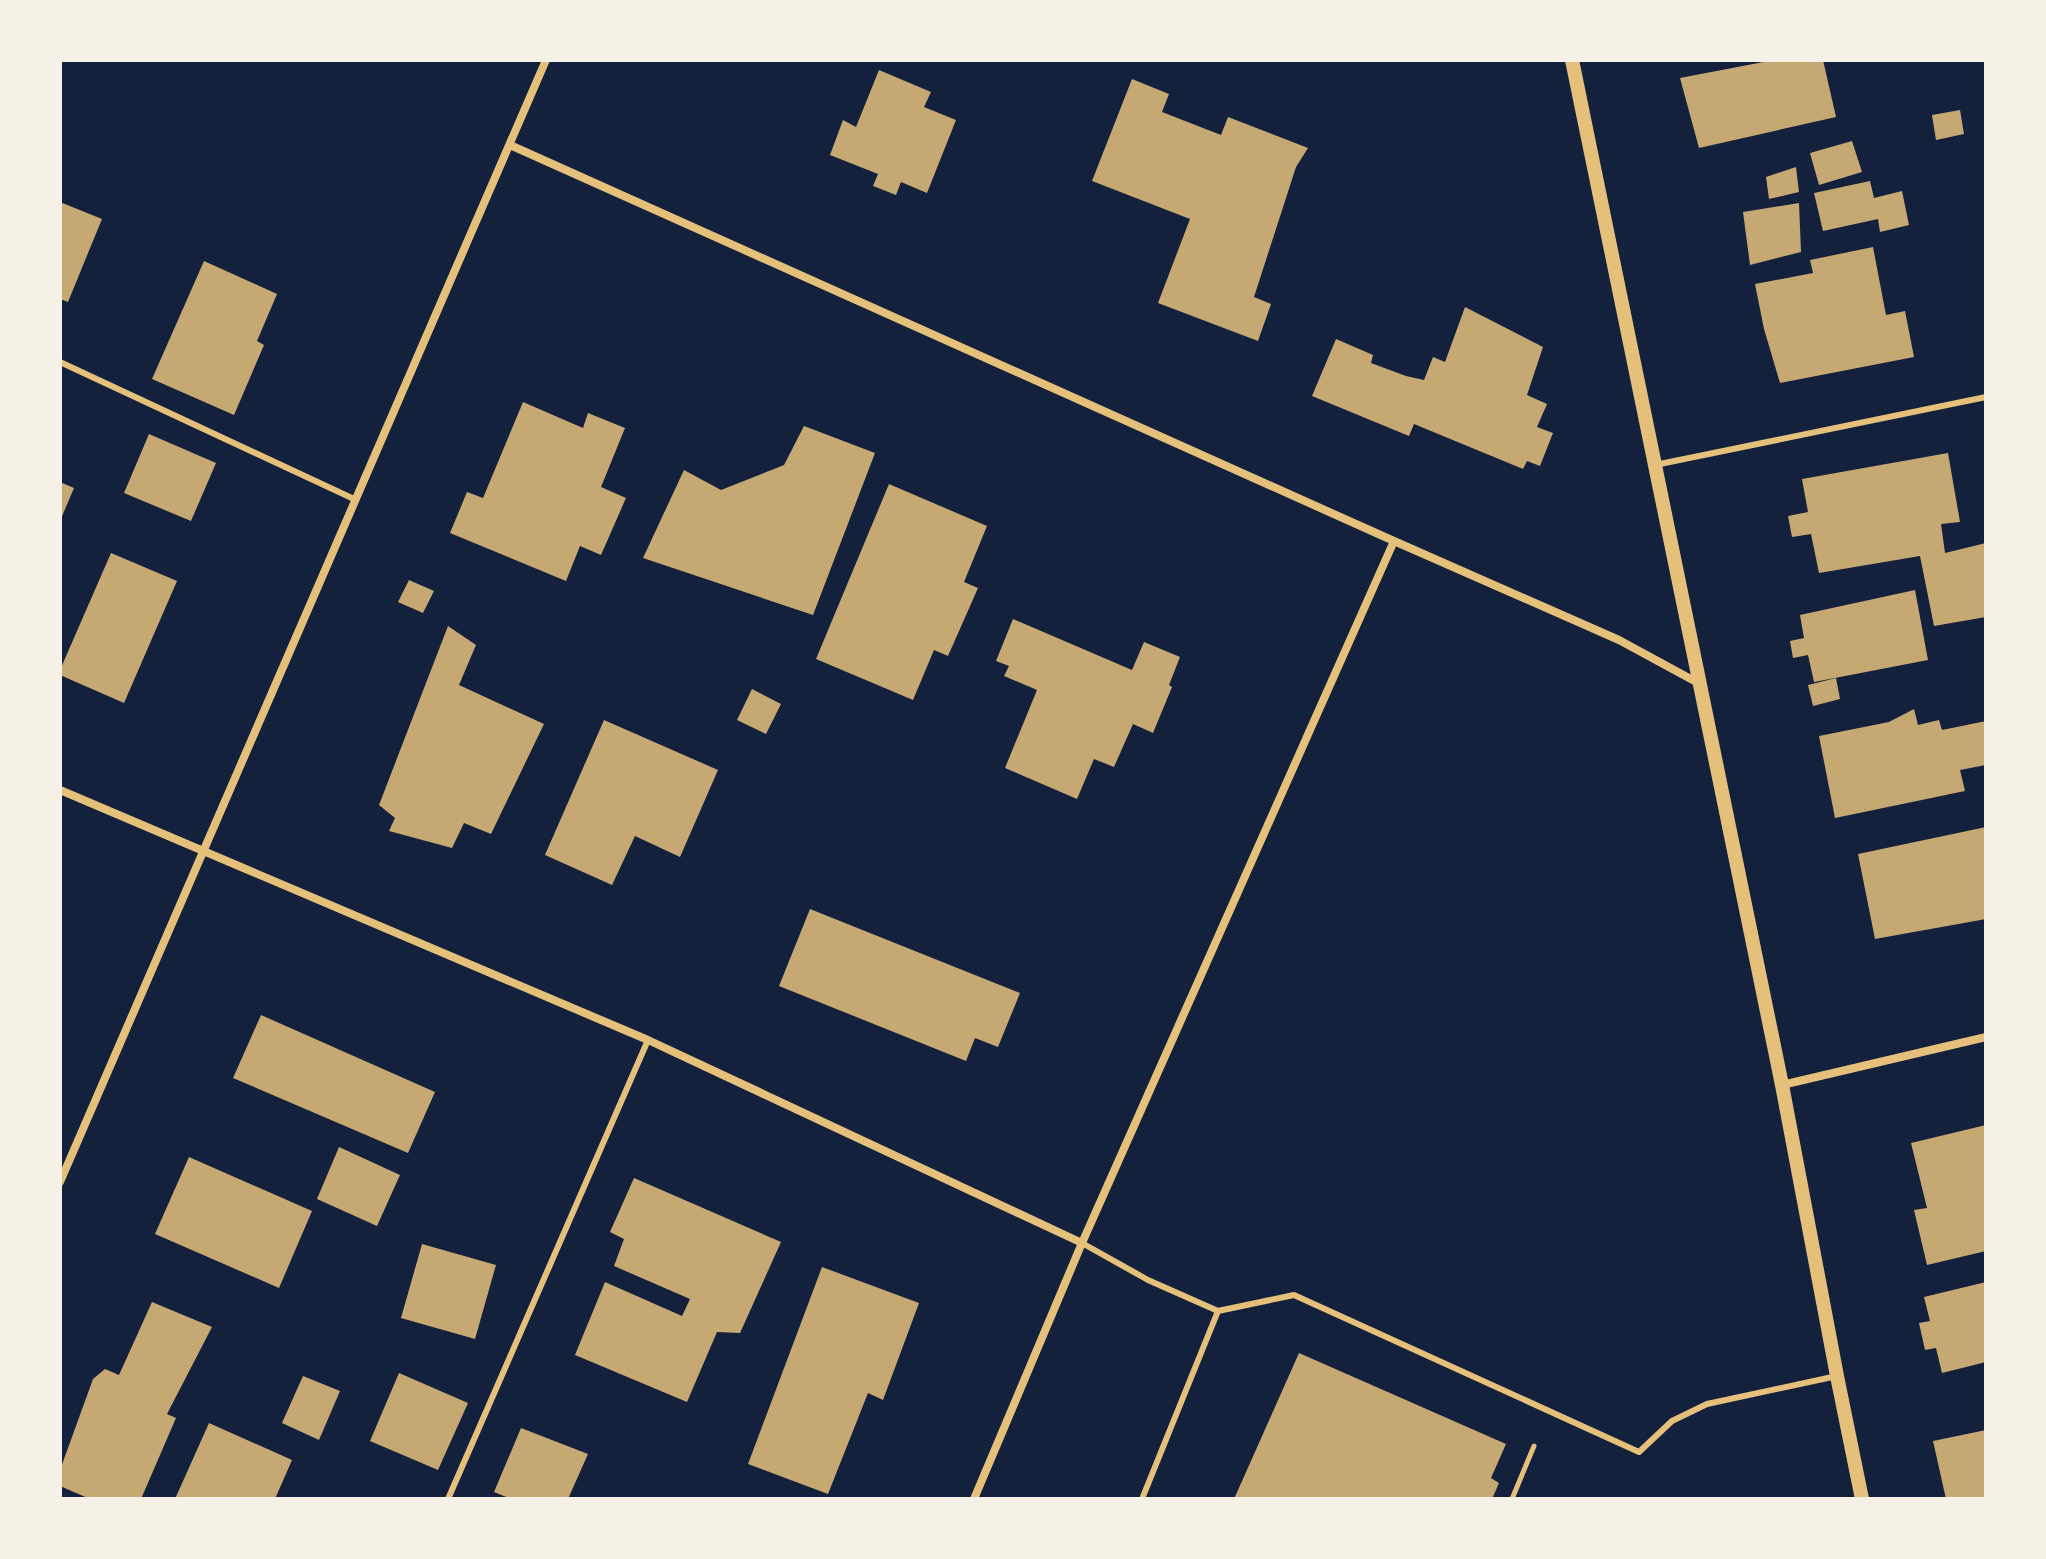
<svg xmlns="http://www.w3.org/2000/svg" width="2046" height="1559" viewBox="0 0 2046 1559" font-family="'PT Sans',sans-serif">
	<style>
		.building { fill: #c6a872 }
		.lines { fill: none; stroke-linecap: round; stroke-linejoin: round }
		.path { stroke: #e5c07b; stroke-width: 5 }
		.service { stroke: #e5c07b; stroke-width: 6 }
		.minor { stroke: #e5c07b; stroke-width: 8 }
		.tertiary { stroke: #e5c07b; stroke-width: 14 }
	</style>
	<rect width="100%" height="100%" fill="#14213d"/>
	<path class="building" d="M 1774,60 L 1823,60 L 1836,117 L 1699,148 L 1680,78 Z
		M 879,70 L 931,92 L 924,107 L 956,120 L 927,193 L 901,182 L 896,195 L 873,186 L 878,174 L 830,155 L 843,120 L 856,127 Z
		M 1132,79 L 1169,94 L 1162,112 L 1221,135 L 1228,117 L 1308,148 L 1296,167 L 1254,297 L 1271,304 L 1258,341 L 1158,303 L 1190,219 L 1092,181 Z
		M 1960,110 L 1964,134 L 1936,140 L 1932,115 Z
		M 1852,141 L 1862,172 L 1819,185 L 1810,153 Z
		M 1796,167 L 1799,192 L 1769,199 L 1766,177 Z
		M 1870,181 L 1874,198 L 1902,191 L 1909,225 L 1880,232 L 1878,219 L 1823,231 L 1814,193 Z
		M 60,202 L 102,219 L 68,302 L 60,299 Z
		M 1799,203 L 1801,252 L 1750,265 L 1743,212 Z
		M 1873,247 L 1886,315 L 1905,311 L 1914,357 L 1780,383 L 1764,329 L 1755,284 L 1813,273 L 1810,260 Z
		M 204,261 L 277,294 L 257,341 L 264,345 L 234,415 L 152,379 Z
		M 1465,307 L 1543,347 L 1527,395 L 1547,404 L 1537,427 L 1553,433 L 1540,466 L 1527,461 L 1523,469 L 1414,424 L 1409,436 L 1312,396 L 1336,339 L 1373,355 L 1371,363 L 1406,376 L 1424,380 L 1433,357 L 1445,362 Z
		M 523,402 L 583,428 L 588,413 L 625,428 L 601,487 L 626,498 L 601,555 L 580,546 L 566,581 L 450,533 L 467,492 L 483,498 Z
		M 804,426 L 875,453 L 813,615 L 643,558 L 684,470 L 721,490 L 784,465 Z
		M 149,434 L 216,463 L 191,521 L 124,493 Z
		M 1948,453 L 1960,522 L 1941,524 L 1945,553 L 1986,543 L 1986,617 L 1934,626 L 1920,556 L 1819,573 L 1811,534 L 1792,537 L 1788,516 L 1808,512 L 1802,479 Z
		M 60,482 L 74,488 L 60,521 Z
		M 889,484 L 987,526 L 964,582 L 978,588 L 948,656 L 934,650 L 913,700 L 816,659 Z
		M 111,553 L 177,581 L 124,703 L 60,675 L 60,670 Z
		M 409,580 L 434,591 L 423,613 L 398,602 Z
		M 1915,590 L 1928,660 L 1814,682 L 1808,655 L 1793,658 L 1790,641 L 1804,638 L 1800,615 Z
		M 1013,619 L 1132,670 L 1144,642 L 1180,657 L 1169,685 L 1172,687 L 1153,733 L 1133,724 L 1114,767 L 1094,759 L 1077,799 L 1005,768 L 1037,690 L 1004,676 L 1009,666 L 996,661 Z
		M 448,626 L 476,645 L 459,685 L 544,724 L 491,834 L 464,823 L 452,848 L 389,831 L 395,818 L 379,805 Z
		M 1836,678 L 1840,699 L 1813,706 L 1808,685 Z
		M 752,689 L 781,704 L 766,734 L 737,720 Z
		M 1914,709 L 1918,725 L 1939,720 L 1942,730 L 1986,721 L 1986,765 L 1960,770 L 1965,791 L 1835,818 L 1819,736 L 1889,722 Z
		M 604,720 L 718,770 L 680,857 L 635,836 L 612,885 L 545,855 Z
		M 1986,827 L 1986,919 L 1875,939 L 1858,854 Z
		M 810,909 L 1020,993 L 998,1047 L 975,1038 L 966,1061 L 779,986 Z
		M 261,1015 L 435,1092 L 408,1153 L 233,1078 Z
		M 1986,1125 L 1986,1189 L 1984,1190 L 1986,1198 L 1986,1251 L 1927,1265 L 1914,1210 L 1927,1208 L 1911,1143 Z
		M 339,1147 L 400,1175 L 377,1226 L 317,1199 Z
		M 189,1157 L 312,1211 L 279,1288 L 155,1234 Z
		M 634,1178 L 781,1242 L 740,1333 L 717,1332 L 687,1402 L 575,1355 L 605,1282 L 682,1316 L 690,1299 L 614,1266 L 624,1239 L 610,1232 Z
		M 422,1244 L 496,1265 L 475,1339 L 401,1318 Z
		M 822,1267 L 919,1303 L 883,1400 L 868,1393 L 828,1494 L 748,1464 Z
		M 1986,1282 L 1986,1362 L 1942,1373 L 1936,1348 L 1925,1350 L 1919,1323 L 1930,1321 L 1924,1297 Z
		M 152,1302 L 212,1327 L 167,1414 L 176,1418 L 141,1499 L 90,1499 L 60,1486 L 60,1470 L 93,1379 L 105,1369 L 119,1375 Z
		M 1299,1353 L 1506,1444 L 1491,1478 L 1499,1483 L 1492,1499 L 1234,1499 Z
		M 399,1373 L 468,1403 L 438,1470 L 370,1441 Z
		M 303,1376 L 340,1391 L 319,1440 L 282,1423 Z
		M 209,1423 L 292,1460 L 275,1499 L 175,1499 Z
		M 521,1428 L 588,1454 L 568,1499 L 511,1499 L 494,1492 Z
		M 1986,1430 L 1986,1499 L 1946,1499 L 1933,1441 Z"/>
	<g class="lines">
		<path class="path" d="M 1512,1499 L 1534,1446"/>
		<path class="service" d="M 60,362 L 354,499
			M 1655,465 L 1986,397
			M 1082,1243 L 1148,1280 L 1218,1311 L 1294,1295 L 1639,1452 L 1672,1421 L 1707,1404 L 1837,1376
			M 448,1499 L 648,1040
			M 1142,1499 L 1218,1311"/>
		<path class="minor" d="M 510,145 L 1394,541 L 1619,640 L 1700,684
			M 60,790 L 648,1040 L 1082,1243
			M 1782,1085 L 1986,1037
			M 60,1182 L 546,60
			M 974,1499 L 1082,1243 L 1394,541"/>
		<path class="tertiary" d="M 1572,60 L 1782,1085 L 1837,1376 L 1862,1499"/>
	</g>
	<rect width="2046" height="1559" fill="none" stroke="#f6f1e7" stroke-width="124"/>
</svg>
